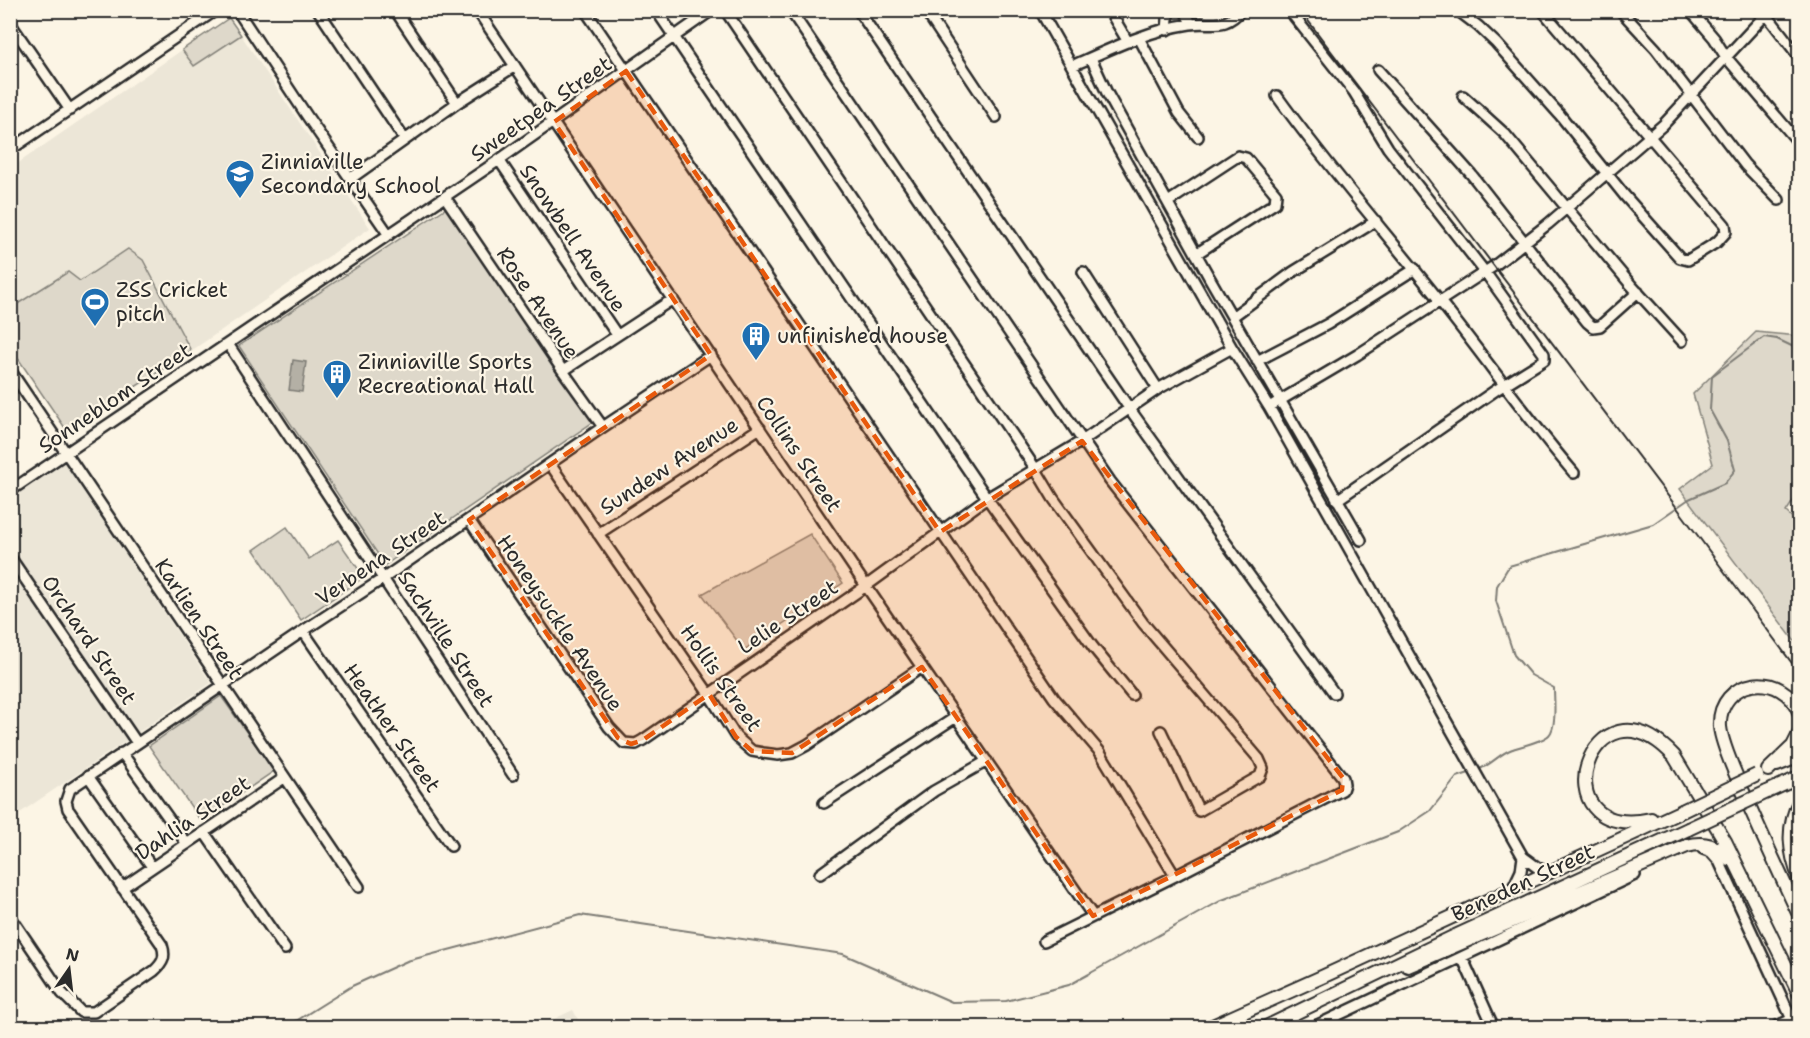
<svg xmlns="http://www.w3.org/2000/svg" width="1810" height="1038" viewBox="0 0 1810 1038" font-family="'Shantell Sans',sans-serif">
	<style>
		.built { fill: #ece6d7 }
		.green { fill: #ded8ca; stroke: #84827a; stroke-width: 1.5 }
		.water { fill: #b4b0a5; stroke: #7d7b74; stroke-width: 1.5 }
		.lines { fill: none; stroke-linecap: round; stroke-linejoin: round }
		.stream { stroke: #7d7b74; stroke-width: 2 }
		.street-casing { stroke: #2b2b2b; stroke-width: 14 }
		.secondary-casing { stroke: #2b2b2b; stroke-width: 16 }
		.street { stroke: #fcf5e5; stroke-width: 9 }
		.secondary { stroke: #fcf5e5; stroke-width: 12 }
		.rail { stroke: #2b2b2b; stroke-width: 2 }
		.secondary-bridge-casing { stroke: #2b2b2b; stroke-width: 16; stroke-linecap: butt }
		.secondary-bridge { stroke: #fcf5e5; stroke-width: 12 }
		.marked { fill: #e8590c; fill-opacity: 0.2; stroke: #e8590c; stroke-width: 4.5; stroke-dasharray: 12 8; stroke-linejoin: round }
		.labels { text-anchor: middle; stroke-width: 4.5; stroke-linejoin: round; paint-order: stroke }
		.street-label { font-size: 21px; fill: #2b2b2b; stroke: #fcf5e5 }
		.poi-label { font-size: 21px; fill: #2b2b2b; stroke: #fcf5e5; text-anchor: start }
	</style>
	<rect width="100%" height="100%" fill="#fcf5e5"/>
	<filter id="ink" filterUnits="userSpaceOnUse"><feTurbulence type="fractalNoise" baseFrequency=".0167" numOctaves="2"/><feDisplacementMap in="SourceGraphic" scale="12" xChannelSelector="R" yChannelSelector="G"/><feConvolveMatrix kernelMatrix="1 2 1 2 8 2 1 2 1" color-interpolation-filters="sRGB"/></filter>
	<g filter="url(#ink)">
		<path class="built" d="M 241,35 L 370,228 L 191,351 L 143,260 L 79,282 L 68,272 L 11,308 L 11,168 L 182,50 L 194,66 Z
			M 64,461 L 211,683 L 11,819 L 11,497 Z
			M 573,1010 L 582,1027 L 535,1028 Z"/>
		<path class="green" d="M 229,18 L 241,35 L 194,66 L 182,50 Z
			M 446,208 L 593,422 L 385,565 L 239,346 Z
			M 128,249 L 143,260 L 191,351 L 67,431 L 11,348 L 11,308 L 68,272 L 80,281 Z
			M 1756,332 L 1799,336 L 1799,492 L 1786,512 L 1799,524 L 1799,647 L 1680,489 L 1713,464 L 1693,394 Z
			M 287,527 L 309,559 L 338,540 L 364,577 L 301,620 L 254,550 Z
			M 810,534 L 843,583 L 744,650 L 702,594 Z
			M 221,696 L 274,771 L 201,821 L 149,746 Z"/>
		<path class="water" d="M 293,360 L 306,362 L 302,392 L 289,390 Z"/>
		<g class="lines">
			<path class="stream" d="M 1477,770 C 1490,766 1498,755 1510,750 C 1520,746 1542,742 1549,735 C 1557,727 1554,699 1554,688 L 1531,675 L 1514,655 L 1496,601 L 1497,586 L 1509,566 L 1653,524 L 1689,499 L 1725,483 L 1735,470 L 1727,441 L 1710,410 L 1712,376 L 1764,337 L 1777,339 L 1800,350
				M 285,1028 L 352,986 L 407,961 L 580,915 L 843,954 L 952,1002 L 1006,1001 L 1069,985 L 1222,900 L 1398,832 L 1430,811 L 1457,777 L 1472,772"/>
			<g class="street-casing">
				<path id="street" d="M 237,10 L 307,116 L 389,235
					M 318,10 L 405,140
					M 395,10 L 457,103
					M 477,10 L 866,586 L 1093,916
					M 585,10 L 1054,698 L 1100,752 L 1175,876
					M 656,10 L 987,498 L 1093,647 L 1132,695
					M 725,10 L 1035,468 L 1053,498 L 1143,623 L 1259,759 L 1263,768 L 1260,776 L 1199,811 L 1161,731
					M 790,10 L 1110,481 L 1343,778 L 1344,784 L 1342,790 L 1175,876 L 1044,941
					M 858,10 L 1129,408 L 1334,693
					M 925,10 L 996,117
					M 1040,10 L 1232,348 L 1269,407 L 1523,857 L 1538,868 L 1550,873
					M 1109,10 L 1128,42
					M 1165,10 L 1168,18 L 1167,30
					M 1185,10 L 1191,24
					M 1289,10 L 1354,92 L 1388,148 L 1485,272 L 1544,354 L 1544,360 L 1496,390 L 1337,500
					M 1457,10 L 1478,26 L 1496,43 L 1560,115 L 1625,196 L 1680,258 L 1688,260 L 1717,242 L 1726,232 L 1725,225 L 1542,10
					M 1620,10 L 1656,49 L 1745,165 L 1779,200
					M 1690,10 L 1714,38 L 1726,57 L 1799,143
					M 1763,10 L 1800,58
					M 10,23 L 70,110
					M 1139,38 L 1179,113 L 1198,137
					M 1091,58 L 1107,93 L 1209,277 L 1361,540
					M 1072,66 C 1110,49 1149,30 1190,24 C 1212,21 1225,30 1241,10
					M 1378,70 L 1471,174 L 1587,322 L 1593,327 L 1600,326 L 1638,292
					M 1277,96 C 1328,167 1385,232 1439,300 C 1485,357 1526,417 1574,473
					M 1463,96 L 1505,134 L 1631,285 L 1682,341
					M 10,150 L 216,10
					M 499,160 L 617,335
					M 350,179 L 457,103 L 515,66
					M 445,197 L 563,371 L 603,427
					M 1168,202 L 1238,156 L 1246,158 L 1276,194 L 1275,203 L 1196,254
					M 1083,272 L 1158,389
					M 1232,317 L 1293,272 L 1376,221
					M 228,344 L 513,775
					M 1257,361 L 1328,324 L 1415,269
					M 10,370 L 359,887
					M 563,371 L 673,299
					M 1269,407 L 1357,355 L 1494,266 L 1548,224 L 1663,125 L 1770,10
					M 550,464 L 709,694 L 736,737 L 752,751 L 763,753 L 778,755 L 792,753 L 807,745 L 922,667
					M 10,491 L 499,160 L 712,10
					M 469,520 L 609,727 L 624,743 L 636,744 L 643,740 L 866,586 L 987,498 L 1082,441 L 1158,389 L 1232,348
					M 598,534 L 760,428
					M 10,557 L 137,743
					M 303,631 L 451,846
					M 122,753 L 187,844
					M 88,776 L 152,867
					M 824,803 L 956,717
					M 204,832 L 285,949
					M 1703,849 L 1711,852 L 1719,861 L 1796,1028
					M 820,874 L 934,791 L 987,761
					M 122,888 L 284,778
					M 1512,890 L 1521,871 L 1523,857
					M 10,916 L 62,993 L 81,1012 L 94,1012 L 154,971 C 163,963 166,957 162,945 L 68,809 L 66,801 L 70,789 L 303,631 L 384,578 L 603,427 L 711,355
					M 1462,957 L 1494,1028
					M 1311,1028 L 1635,875
					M 1773,1028 L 1792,1019"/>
			</g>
			<g class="secondary-casing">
				<path id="secondary" d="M 1800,714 C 1784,668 1717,678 1720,727 C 1722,745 1734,770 1741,787 C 1760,831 1780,874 1800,917
					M 1777,765 L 1800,756
					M 1768,770 L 1793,746 L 1800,732
					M 1767,792 L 1800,777
					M 1800,800 C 1786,827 1789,852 1800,879
					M 1651,819 C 1535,844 1591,667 1674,756 L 1725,841 L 1800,995
					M 1408,966 L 1687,846 C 1705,841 1716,845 1729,859
					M 1208,1028 L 1324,976 L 1682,811
					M 1264,1028 L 1451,938 L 1688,829"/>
			</g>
			<use href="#street" class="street"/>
			<use href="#secondary" class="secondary"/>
			<path class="rail" d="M 1300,10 L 1684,517 L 1800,674"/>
			<g class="secondary-bridge-casing">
				<path id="secondary-bridge" d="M 1682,811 L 1757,775
					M 1688,829 L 1767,792"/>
			</g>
			<use href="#secondary-bridge" class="secondary-bridge"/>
		</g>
	</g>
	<path class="marked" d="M 626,71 L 940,532 L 1082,441 L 1343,778 L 1342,790 L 1093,916 L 922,667 L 792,753 L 752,751 L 736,737 L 709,694 L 643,740 L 631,744 L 618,738 L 469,520 L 711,355 L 554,122 Z"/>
	<defs>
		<g id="school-pin" transform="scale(1.5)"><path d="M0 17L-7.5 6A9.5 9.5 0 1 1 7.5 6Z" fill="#1f6fb2" stroke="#fcf5e5"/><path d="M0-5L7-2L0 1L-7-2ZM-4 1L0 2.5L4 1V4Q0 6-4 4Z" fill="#fff"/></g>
		<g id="stadium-pin" transform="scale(1.5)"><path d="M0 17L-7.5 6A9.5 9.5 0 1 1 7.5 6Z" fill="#1f6fb2" stroke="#fcf5e5"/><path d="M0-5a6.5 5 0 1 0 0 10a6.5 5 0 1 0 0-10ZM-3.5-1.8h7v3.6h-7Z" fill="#fff"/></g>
		<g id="building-pin" transform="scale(1.5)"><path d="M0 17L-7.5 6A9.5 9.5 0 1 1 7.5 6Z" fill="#1f6fb2" stroke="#fcf5e5"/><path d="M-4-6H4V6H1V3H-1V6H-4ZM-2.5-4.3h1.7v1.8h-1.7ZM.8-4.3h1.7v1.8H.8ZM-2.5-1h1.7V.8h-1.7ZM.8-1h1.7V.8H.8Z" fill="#fff"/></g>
	</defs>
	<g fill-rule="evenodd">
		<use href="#school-pin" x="240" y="174"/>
		<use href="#stadium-pin" x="95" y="302"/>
		<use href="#building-pin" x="756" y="336"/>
		<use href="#building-pin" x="337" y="374"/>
	</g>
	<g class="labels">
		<g class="street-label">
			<text transform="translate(541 109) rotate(-35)" y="7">Sweetpea Street</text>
			<text transform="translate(573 238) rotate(56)" y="7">Snowbell Avenue</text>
			<text transform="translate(538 303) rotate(56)" y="7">Rose Avenue</text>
			<text transform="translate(115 398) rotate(-34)" y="7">Sonneblom Street</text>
			<text transform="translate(799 454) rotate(56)" y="7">Collins Street</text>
			<text transform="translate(669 466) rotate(-33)" y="7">Sundew Avenue</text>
			<text transform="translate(381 558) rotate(-34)" y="7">Verbena Street</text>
			<text transform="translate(788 617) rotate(-34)" y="7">Lelie Street</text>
			<text transform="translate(199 619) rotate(56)" y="7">Karlien Street</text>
			<text transform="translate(560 623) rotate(56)" y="7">Honeysuckle Avenue</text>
			<text transform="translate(446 639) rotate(57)" y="7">Sachville Street</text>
			<text transform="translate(89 640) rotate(56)" y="7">Orchard Street</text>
			<text transform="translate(721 678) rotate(55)" y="7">Hollis Street</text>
			<text transform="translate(392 728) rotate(55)" y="7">Heather Street</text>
			<text transform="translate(193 818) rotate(-34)" y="7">Dahlia Street</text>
			<text transform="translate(1523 883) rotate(-25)" y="7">Beneden Street</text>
		</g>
		<g class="poi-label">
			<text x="261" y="169">Zinniaville<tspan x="261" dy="24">Secondary School</tspan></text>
			<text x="116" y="297">ZSS Cricket<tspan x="116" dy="24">pitch</tspan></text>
			<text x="777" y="343">unfinished house</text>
			<text x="358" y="369">Zinniaville Sports<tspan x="358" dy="24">Recreational Hall</tspan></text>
		</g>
	</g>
	<rect width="1810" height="1038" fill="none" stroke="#fcf5e5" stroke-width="36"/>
	<rect x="18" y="18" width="1774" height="1002" fill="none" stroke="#2b2b2b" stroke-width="2" filter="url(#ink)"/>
	<g transform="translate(69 969) rotate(14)" stroke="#fcf5e5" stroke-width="4.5" paint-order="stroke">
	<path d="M0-4.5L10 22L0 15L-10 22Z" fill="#2b2b2b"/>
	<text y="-9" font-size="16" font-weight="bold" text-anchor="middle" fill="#2b2b2b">N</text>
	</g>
</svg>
